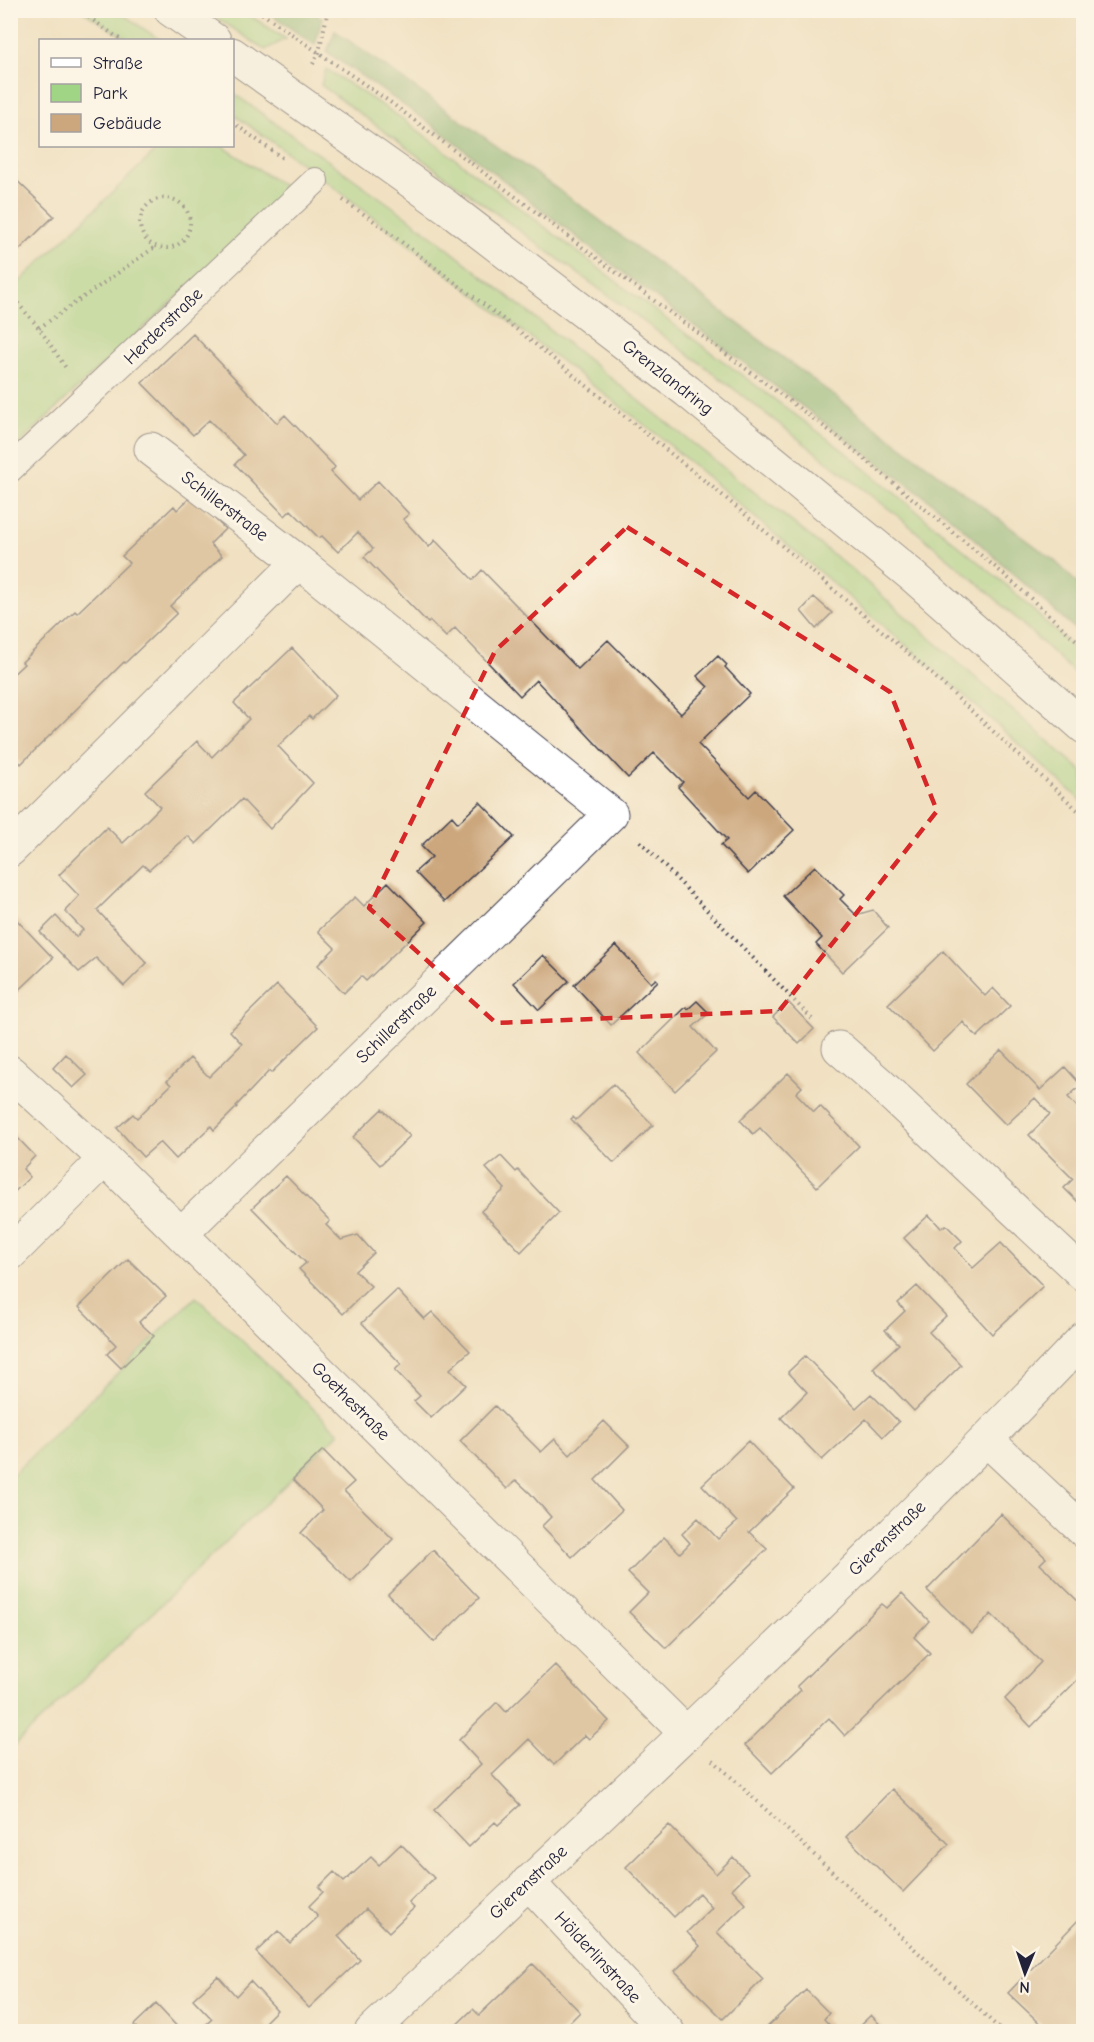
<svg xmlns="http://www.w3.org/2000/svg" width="1094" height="2042" viewBox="0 0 1094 2042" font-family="'Comic Neue',sans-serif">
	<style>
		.green { fill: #a0d586; stroke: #617c60; stroke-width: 1.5 }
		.forest { fill: #80b673; stroke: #516c57; stroke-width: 1.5 }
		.building { fill: #cca77e }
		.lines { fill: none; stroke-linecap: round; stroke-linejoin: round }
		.lane-casing { stroke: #413f4f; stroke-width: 28 }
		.street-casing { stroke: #413f4f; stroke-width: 35 }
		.secondary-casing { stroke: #413f4f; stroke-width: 35 }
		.path { stroke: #413f4f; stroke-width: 4; stroke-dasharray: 1.5 4.5; stroke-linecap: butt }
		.lane { stroke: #fff; stroke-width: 26 }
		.street { stroke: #fff; stroke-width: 33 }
		.secondary { stroke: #fff; stroke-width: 33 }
		.marked { fill: none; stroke: #d62828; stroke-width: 4.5; stroke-dasharray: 12 8; stroke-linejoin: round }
		.labels { text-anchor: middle; stroke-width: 6; stroke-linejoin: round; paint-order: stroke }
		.street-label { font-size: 18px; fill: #22223b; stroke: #fcf5e5 }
	</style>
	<rect width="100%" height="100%" fill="#fcf5e5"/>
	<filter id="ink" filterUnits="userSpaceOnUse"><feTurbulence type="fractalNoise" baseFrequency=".0167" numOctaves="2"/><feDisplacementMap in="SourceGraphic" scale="12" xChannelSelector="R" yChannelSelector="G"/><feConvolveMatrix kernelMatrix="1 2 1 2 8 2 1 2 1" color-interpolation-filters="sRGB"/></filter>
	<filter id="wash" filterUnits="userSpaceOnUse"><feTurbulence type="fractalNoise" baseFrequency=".008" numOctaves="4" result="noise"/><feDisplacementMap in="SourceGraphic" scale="24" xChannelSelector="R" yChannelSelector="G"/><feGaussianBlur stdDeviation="1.35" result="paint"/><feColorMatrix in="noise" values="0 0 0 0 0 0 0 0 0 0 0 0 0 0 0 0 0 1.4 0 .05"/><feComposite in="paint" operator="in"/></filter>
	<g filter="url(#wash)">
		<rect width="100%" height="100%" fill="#f1e1c2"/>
		<path class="green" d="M 82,11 L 118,11 L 160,40 L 129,40 Z
			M 207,11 L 243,11 L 286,39 L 265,50 Z
			M 326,69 L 403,119 L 634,295 L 840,448 L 1005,584 L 1083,657 L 1083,681 L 985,589 L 893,512 L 703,365 L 321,85 Z
			M 233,93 L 417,224 L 856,573 L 1083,772 L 1083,802 L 954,686 L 659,436 L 318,175 L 233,114 Z
			M 161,146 L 222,146 L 293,192 L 87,379 L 11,452 L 11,290 Z
			M 196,1297 L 339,1433 L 11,1749 L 11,1476 Z"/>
		<path class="forest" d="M 266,11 L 311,11 L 322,18 L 315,45 Z
			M 335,31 L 581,206 L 1055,561 L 1083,589 L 1083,636 L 942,510 L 635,282 L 431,124 L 327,52 Z"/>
		<g id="blocks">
			<path class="building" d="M 10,174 L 54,216 L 13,256 L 10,254 Z
				M 193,334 L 277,423 L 285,415 L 335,467 L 331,472 L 358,500 L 378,481 L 409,514 L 403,519 L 429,547 L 435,540 L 473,580 L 482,570 L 578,669 L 608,640 L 681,714 L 708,687 L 697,676 L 718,656 L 727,665 L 725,667 L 750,694 L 698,744 L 749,797 L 756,790 L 794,830 L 748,874 L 721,845 L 727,840 L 678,787 L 683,782 L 654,753 L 628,778 L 536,680 L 520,696 L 455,628 L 446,637 L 430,621 L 428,623 L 364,557 L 373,549 L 358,532 L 338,552 L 322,536 L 319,538 L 291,510 L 285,516 L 235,464 L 244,455 L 209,420 L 193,435 L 142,383 Z
				M 192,496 L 225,529 L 210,544 L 222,556 L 170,606 L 177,613 L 125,663 L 124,662 L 21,764 L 14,756 L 10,760 L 10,677 L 24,664 L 22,662 L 75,611 L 77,613 L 129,563 L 122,556 L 174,506 L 177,510 Z
				M 814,597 L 832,613 L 816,629 L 801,611 Z
				M 292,648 L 336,695 L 312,719 L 309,716 L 278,746 L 313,783 L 270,829 L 242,799 L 196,844 L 188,836 L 149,870 L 143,865 L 97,910 L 147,963 L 124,986 L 96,958 L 79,972 L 40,932 L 56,916 L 76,937 L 83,930 L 65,911 L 79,896 L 59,875 L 107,827 L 123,843 L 143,824 L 160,807 L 145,791 L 197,741 L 212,757 L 249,719 L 234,703 Z
				M 480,802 L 514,837 L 444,902 L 415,872 L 432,857 L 421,846 L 452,816 L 458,823 Z
				M 815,866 L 844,895 L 840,899 L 856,915 L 873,910 L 888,928 L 842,972 L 816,944 L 822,938 L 783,896 Z
				M 388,882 L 427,922 L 366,981 L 361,976 L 344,993 L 318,965 L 335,948 L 318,931 L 355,897 L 364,906 Z
				M 15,918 L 53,958 L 10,999 L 10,923 Z
				M 616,945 L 651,983 L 656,979 L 658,981 L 611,1025 L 574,985 Z
				M 943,951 L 985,996 L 993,988 L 1010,1006 L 977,1037 L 963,1022 L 933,1051 L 888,1004 Z
				M 543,955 L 569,981 L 539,1010 L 514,983 Z
				M 277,985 L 318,1027 L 271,1073 L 269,1071 L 236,1106 L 237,1107 L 214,1130 L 211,1126 L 176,1159 L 160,1142 L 143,1157 L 117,1128 L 133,1114 L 137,1118 L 171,1085 L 167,1081 L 190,1058 L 209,1077 L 242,1044 L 230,1031 Z
				M 697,1001 L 709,1013 L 693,1027 L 716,1052 L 675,1091 L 639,1053 L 686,1007 L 688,1009 Z
				M 788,1002 L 814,1029 L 799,1044 L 773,1017 Z
				M 1001,1050 L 1040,1090 L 1065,1067 L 1081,1085 L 1068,1097 L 1084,1114 L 1084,1208 L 1064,1188 L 1073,1179 L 1029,1135 L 1050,1114 L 1035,1098 L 1006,1125 L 966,1084 Z
				M 66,1054 L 87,1075 L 73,1088 L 53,1068 Z
				M 788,1073 L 802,1087 L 796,1093 L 814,1112 L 820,1106 L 859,1146 L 817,1187 L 760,1128 L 753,1134 L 740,1120 Z
				M 613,1084 L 653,1125 L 614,1163 L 571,1119 L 573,1117 L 576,1120 Z
				M 382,1109 L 410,1136 L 380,1165 L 353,1137 Z
				M 10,1130 L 35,1156 L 23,1169 L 30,1177 L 10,1196 Z
				M 501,1156 L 516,1172 L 518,1170 L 559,1213 L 521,1252 L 481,1211 L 505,1189 L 486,1168 Z
				M 286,1176 L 330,1221 L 326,1225 L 341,1240 L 358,1235 L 374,1253 L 355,1271 L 371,1286 L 343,1314 L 299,1269 L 306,1263 L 252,1208 Z
				M 929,1215 L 941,1228 L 946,1225 L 962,1241 L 955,1248 L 973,1268 L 1001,1243 L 1043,1286 L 992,1334 L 904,1238 Z
				M 128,1259 L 166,1296 L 139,1322 L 154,1336 L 121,1368 L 107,1354 L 116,1345 L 79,1307 Z
				M 917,1286 L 946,1316 L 929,1332 L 961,1365 L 914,1411 L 873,1368 L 899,1344 L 885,1330 L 905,1311 L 898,1303 Z
				M 397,1290 L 424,1319 L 432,1312 L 470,1351 L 450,1369 L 466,1385 L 431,1418 L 414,1401 L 420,1396 L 395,1370 L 401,1364 L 362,1323 Z
				M 805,1356 L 856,1408 L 871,1394 L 899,1422 L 883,1437 L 866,1419 L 822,1460 L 781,1418 L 807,1392 L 788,1372 Z
				M 495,1406 L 541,1452 L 555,1439 L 570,1455 L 604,1421 L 629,1446 L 595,1480 L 622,1510 L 572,1557 L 542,1526 L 551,1517 L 530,1493 L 516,1480 L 507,1489 L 460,1441 Z
				M 748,1441 L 794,1489 L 749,1532 L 767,1549 L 666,1648 L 629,1612 L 648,1593 L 628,1573 L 664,1537 L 680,1553 L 690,1543 L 682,1534 L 698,1518 L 718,1539 L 737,1522 L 702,1485 Z
				M 323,1450 L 354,1482 L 344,1491 L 393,1539 L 351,1582 L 301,1533 L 323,1510 L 293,1479 Z
				M 1001,1514 L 1046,1558 L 1040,1564 L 1084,1607 L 1084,1673 L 1031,1727 L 1005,1699 L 1041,1662 L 991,1614 L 972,1634 L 927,1590 Z
				M 433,1550 L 479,1598 L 434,1642 L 388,1594 Z
				M 902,1593 L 929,1621 L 914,1637 L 930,1653 L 845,1736 L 829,1718 L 772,1773 L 745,1745 L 801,1690 L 797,1686 L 882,1604 L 887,1608 Z
				M 555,1665 L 609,1721 L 589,1739 L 585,1735 L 554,1765 L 529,1739 L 492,1775 L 520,1805 L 498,1825 L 495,1822 L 469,1847 L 434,1810 L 481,1764 L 459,1740 L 497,1702 L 506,1712 Z
				M 892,1789 L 949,1844 L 903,1892 L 846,1837 Z
				M 669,1825 L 716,1874 L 733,1857 L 748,1873 L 732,1889 L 746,1904 L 717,1932 L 763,1979 L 723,2019 L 675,1971 L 700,1946 L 687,1932 L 712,1908 L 699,1893 L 674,1917 L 626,1867 Z
				M 401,1844 L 434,1878 L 409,1903 L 414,1908 L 389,1932 L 366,1909 L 338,1936 L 360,1960 L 309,2008 L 256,1952 L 278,1931 L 290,1943 L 318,1917 L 309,1906 L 323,1892 L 319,1887 L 334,1872 L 344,1882 L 371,1857 L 379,1865 Z
				M 1084,1914 L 1084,2032 L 1049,2032 L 1008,1993 Z
				M 533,1964 L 580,2012 L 560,2032 L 449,2032 L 473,2009 L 479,2015 Z
				M 218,1976 L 236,1996 L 250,1981 L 277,2010 L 264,2023 L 271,2032 L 198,2032 L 212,2019 L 193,1999 Z
				M 806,1990 L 829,2013 L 824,2019 L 836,2032 L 762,2032 Z
				M 156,2004 L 182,2032 L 140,2032 L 134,2025 Z
				M 871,2015 L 887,2032 L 853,2032 Z"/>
		</g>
	</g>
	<g filter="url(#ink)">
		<use href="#blocks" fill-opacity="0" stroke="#413f4f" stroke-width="1.5"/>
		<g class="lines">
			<g class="lane-casing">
				<path id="lane" d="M 10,469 L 315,181"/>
			</g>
			<g class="street-casing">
				<path id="street" d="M 151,449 L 299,562 L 611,814 L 181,1234
					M 10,850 L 299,562
					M 839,1048 L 880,1084 L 1084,1275
					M 10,1072 L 105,1159 L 687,1734
					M 10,1254 L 105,1159
					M 987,1440 L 1084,1531
					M 528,1882 L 668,2032
					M 371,2032 C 611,1803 856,1579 1084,1338"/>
			</g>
			<g class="secondary-casing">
				<path id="secondary" d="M 171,10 L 214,40
					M 232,54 L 447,207 L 687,391 L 914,577 L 1084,727"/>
			</g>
			<path class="path" d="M 79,10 L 121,40
				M 257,10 L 390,102 L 610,268 L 838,437 L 1006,576 L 1084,647
				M 313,64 L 319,52 L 328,10
				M 232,122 L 285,160
				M140 223a25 25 0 1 1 50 0a25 25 0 1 1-50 0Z
				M 343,200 L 374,221 L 520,332 L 721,494 L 922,665 L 1084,816
				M 10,294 L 39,328 L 66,368
				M 39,328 L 155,247
				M 640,841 L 812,1019
				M 713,1760 L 1003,2032"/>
			<use href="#lane" class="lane"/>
			<use href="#street" class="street"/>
			<use href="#secondary" class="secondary"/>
		</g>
	</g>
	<path d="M0 0H1094V2042H0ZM 627,527 L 890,692 L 937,811 L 779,1011 L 496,1023 L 369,908 L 495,651 Z" fill="#f1e1c2" fill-opacity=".55" fill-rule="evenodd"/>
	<path class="marked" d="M 627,527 L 890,692 L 937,811 L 779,1011 L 496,1023 L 369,908 L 495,651 Z"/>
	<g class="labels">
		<g class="street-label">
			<text transform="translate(163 326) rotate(-44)" y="6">Herderstraße</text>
			<text transform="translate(668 377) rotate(38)" y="6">Grenzlandring</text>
			<text transform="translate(225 506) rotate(37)" y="6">Schillerstraße</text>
			<text transform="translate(396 1024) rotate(-44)" y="6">Schillerstraße</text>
			<text transform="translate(351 1401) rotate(45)" y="6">Goethestraße</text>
			<text transform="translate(887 1538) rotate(-44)" y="6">Gierenstraße</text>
			<text transform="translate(528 1882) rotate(-43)" y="6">Gierenstraße</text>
			<text transform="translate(598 1957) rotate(47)" y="6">Hölderlinstraße</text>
		</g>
	</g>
	<rect width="1094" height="2042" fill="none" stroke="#fcf5e5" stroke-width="36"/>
	<rect x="39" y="39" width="195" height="108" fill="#fcf5e5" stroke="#a5a1a1" stroke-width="1.5"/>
	<rect x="51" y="58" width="30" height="9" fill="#ffffff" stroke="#a5a1a1" stroke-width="1.5"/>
	<text x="93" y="69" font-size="18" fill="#22223b">Straße</text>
	<rect x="51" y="84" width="30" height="18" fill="#a0d586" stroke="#a5a1a1" stroke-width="1.5"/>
	<text x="93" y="99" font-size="18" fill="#22223b">Park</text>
	<rect x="51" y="114" width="30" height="18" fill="#cca77e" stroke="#a5a1a1" stroke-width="1.5"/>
	<text x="93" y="129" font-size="18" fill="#22223b">Gebäude</text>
	<g transform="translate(1025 1973) rotate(182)" stroke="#fcf5e5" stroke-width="4.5" paint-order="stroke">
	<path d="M0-4.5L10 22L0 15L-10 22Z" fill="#22223b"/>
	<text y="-9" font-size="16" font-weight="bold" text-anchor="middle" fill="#22223b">N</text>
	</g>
</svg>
